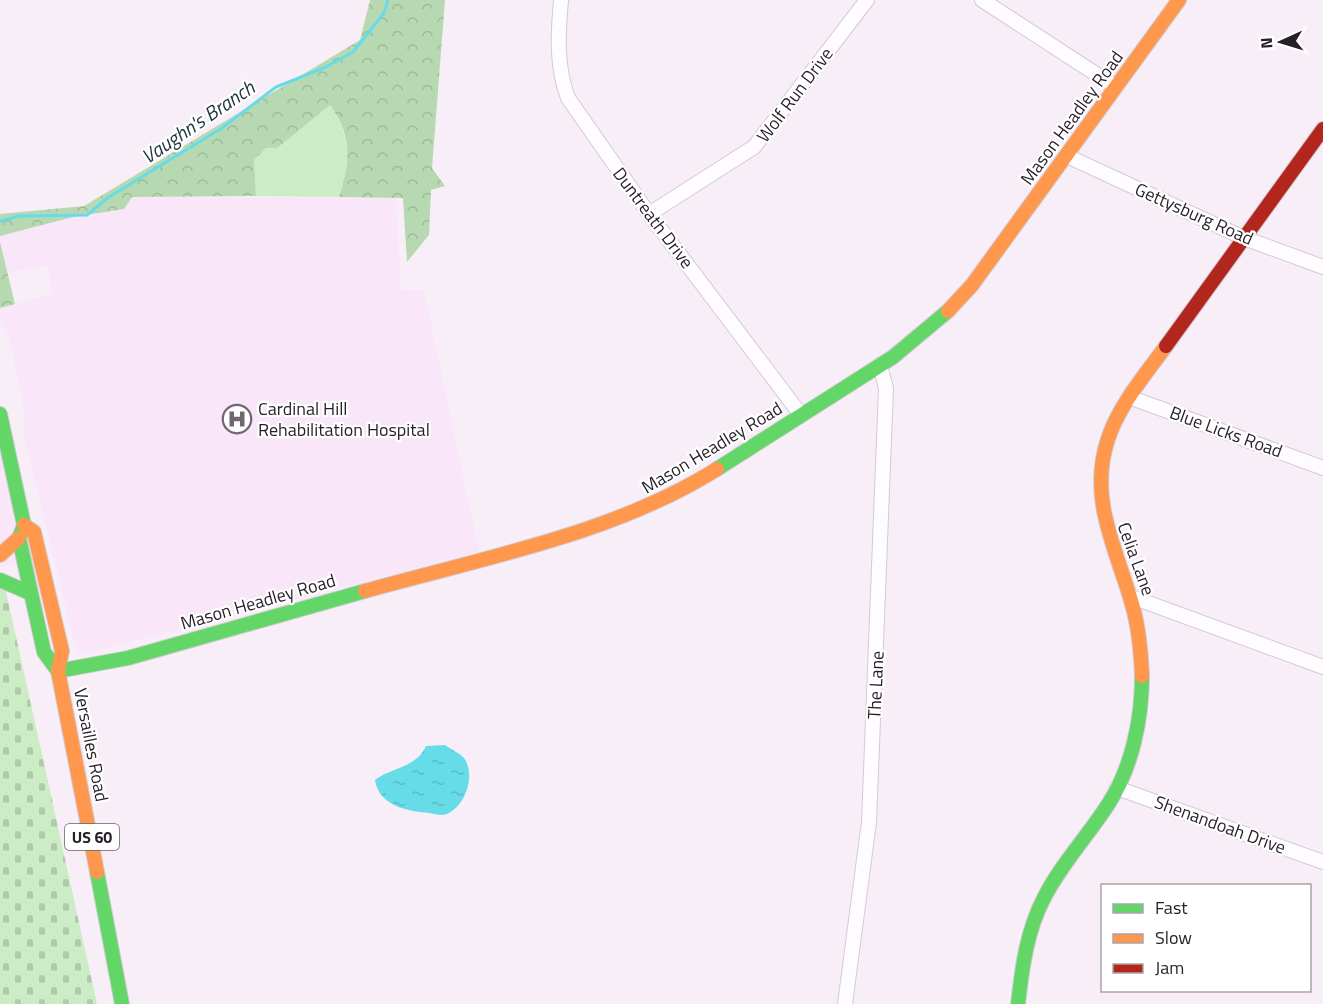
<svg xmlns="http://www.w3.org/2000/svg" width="1323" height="1004" viewBox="0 0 1323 1004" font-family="'Titillium Web',sans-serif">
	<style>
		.built { fill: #f9e6f9 }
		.grass { fill: #cbecc5 }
		.forest { fill: url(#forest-crowns) }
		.cemetery { fill: url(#cemetery-stones) }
		.water { fill: url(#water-ripples) }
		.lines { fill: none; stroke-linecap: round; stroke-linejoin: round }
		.stream { stroke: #66dce8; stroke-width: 3 }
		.street-casing { stroke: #d3cbd3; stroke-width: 16 }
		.fast-casing { stroke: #d3cbd3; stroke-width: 16 }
		.slow-casing { stroke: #d3cbd3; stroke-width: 16 }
		.jam-casing { stroke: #d3cbd3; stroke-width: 16 }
		.street { stroke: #fefcfe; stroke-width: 14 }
		.fast { stroke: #63d668; stroke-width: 14 }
		.slow { stroke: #ff974d; stroke-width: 14 }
		.jam { stroke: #b3261e; stroke-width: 14 }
		.labels { text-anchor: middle; stroke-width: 4.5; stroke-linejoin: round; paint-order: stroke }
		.shield { fill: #fff; stroke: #686268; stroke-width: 1.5 }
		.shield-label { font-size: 16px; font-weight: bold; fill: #271f27 }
		.street-label { font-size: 18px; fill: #271f27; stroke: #fff }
		.poi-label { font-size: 18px; fill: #271f27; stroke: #fff; text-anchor: start }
		.water-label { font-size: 20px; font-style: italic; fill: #1c3638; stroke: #fff }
	</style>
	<defs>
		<pattern id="forest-crowns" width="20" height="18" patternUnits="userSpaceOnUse" patternTransform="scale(1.5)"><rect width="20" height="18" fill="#b7d9b2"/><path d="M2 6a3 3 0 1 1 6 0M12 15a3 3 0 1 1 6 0" fill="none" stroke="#9dba99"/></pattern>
		<pattern id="cemetery-stones" width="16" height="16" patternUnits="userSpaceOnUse" patternTransform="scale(1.5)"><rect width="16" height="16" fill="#cbecc5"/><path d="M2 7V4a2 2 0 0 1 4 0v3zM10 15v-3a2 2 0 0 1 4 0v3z" fill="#aecaa9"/></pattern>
		<pattern id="water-ripples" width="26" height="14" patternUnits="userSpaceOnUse" patternTransform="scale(1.5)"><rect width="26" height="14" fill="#66dce8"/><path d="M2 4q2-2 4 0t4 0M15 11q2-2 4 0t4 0" fill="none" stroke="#58bcc7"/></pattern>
	</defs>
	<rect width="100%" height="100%" fill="#f8eef8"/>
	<path class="built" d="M 131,197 L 396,198 L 401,290 L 424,290 L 479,552 L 87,653 L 79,652 L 75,645 L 24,437 L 23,400 L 9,338 L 0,321 L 0,308 L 52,294 L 48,265 L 6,273 L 0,246 L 0,229 Z
		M 0,414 L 33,560 L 0,567 Z"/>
	<path class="grass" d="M 330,105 C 352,140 350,159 339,197 L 256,196 L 254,160 L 266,148 Z"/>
	<path class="forest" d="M 370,0 L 445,0 L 432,168 L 445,186 L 431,190 L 429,235 L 407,262 L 403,198 L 339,197 C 350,160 353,138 330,105 L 277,148 L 266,148 L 254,160 L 256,196 L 132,197 L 124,209 L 73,217 L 0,236 L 0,214 L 84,206 L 360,40 Z
		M 0,242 L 15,304 L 0,308 Z"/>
	<path class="cemetery" d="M 5,587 L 97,1004 L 0,1004 L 0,588 Z"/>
	<path class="water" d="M 445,745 C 450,749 460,753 464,758 C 476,774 466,806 447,814 C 442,816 435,814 429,813 C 407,811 379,806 375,780 C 392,767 416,768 426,746 Z"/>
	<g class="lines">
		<path class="stream" d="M 0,221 L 19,216 L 87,215 L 109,197 L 222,128 L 276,87 L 326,67 L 353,52 L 384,13 L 388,0"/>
		<g class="street-casing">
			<path id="street" d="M 561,0 C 558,34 556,66 568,98 L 649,214 L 801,415
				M 982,0 L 1116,87
				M 1067,156 L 1244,238 L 1323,267
				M 649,214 L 754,147 L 867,0
				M 1129,397 L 1323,468
				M 1132,597 L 1323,667
				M 1117,788 L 1323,862
				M 845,1004 L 869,822 L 885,414 L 886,388 L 880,365"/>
		</g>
		<g class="fast-casing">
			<path id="fast" d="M 0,414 L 24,525 L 19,538 L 44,652 L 58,671
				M 717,469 L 893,357 L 948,311
				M 0,580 L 30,593
				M 58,671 L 128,658 L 365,591
				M 97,872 L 122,1004
				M 1018,1004 C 1022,968 1027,930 1044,898 C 1061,864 1088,836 1109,803 C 1132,767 1142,719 1142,676"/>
		</g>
		<g class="slow-casing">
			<path id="slow" d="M 948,311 L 972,285 L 1179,0
				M 24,525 L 34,532 L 62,651 L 58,671 L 97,872
				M 0,555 L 19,538
				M 365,591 C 482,558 614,534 717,469
				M 1142,676 C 1141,651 1139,628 1132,604 C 1116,548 1088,498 1108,439 C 1119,405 1145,375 1166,346"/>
		</g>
		<g class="jam-casing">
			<path id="jam" d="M 1166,346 L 1323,129"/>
		</g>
		<use href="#street" class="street"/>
		<use href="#fast" class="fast"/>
		<use href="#slow" class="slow"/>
		<use href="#jam" class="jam"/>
	</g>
	<defs>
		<g id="hospital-ring" transform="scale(1.5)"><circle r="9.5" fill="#fff" stroke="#706770" stroke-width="1.5"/><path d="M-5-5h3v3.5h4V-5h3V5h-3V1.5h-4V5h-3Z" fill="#706770"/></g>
	</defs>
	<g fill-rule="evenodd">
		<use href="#hospital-ring" x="237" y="419"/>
	</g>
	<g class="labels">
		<rect class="shield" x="65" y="824" width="54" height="26" rx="4.5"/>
		<g class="shield-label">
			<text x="92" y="843">US 60</text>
		</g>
		<g class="street-label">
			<text transform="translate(795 95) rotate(-53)" y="6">Wolf Run Drive</text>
			<text transform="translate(1072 118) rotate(-54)" y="6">Mason Headley Road</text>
			<text transform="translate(1194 214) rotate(24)" y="6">Gettysburg Road</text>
			<text transform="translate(653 218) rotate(53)" y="6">Duntreath Drive</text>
			<text transform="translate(1226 432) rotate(20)" y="6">Blue Licks Road</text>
			<text transform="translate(712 448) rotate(-31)" y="6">Mason Headley Road</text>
			<text transform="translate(1136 559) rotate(70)" y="6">Celia Lane</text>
			<text transform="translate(258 602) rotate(-16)" y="6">Mason Headley Road</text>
			<text transform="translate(876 685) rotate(-87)" y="6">The Lane</text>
			<text transform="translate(91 745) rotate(79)" y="6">Versailles Road</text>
			<text transform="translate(1220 825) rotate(20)" y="6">Shenandoah Drive</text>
		</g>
		<g class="poi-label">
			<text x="258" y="415">Cardinal Hill<tspan x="258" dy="21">Rehabilitation Hospital</tspan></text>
		</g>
		<g class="water-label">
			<text transform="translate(198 122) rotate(-34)" y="7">Vaughn's Branch</text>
		</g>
	</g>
	<rect x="1101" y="884" width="210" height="108" fill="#ffffff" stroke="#a9a5a9" stroke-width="1.5"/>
	<rect x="1113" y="904" width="30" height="9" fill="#63d668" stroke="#a9a5a9" stroke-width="1.5"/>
	<text x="1155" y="914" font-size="18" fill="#271f27">Fast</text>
	<rect x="1113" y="934" width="30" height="9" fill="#ff974d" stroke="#a9a5a9" stroke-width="1.5"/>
	<text x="1155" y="944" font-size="18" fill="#271f27">Slow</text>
	<rect x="1113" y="964" width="30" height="9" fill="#b3261e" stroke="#a9a5a9" stroke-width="1.5"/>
	<text x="1155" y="974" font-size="18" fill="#271f27">Jam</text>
	<g transform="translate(1281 42) rotate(266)" stroke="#ffffff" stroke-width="4.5" paint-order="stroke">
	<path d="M0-4.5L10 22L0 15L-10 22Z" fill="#271f27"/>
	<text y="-9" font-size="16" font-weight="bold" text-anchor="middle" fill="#271f27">N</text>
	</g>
</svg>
